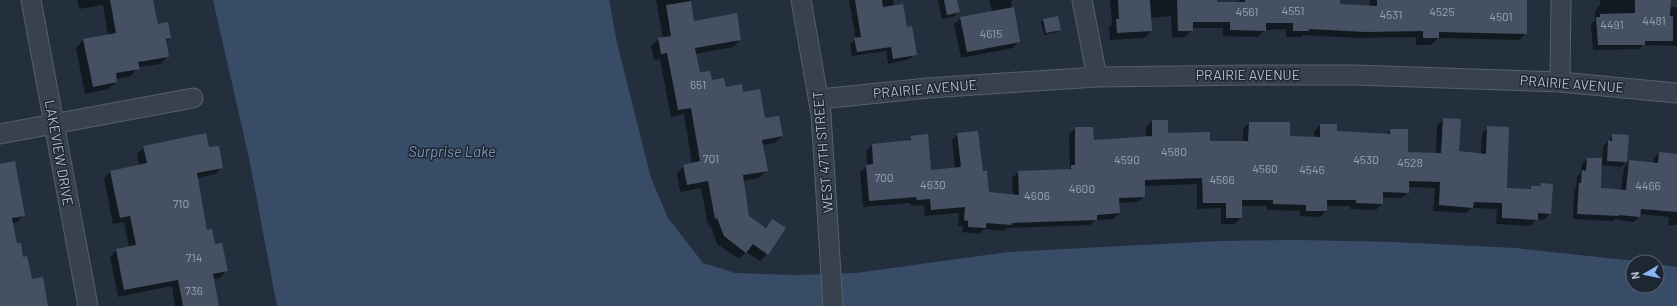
<svg xmlns="http://www.w3.org/2000/svg" width="1677" height="306" viewBox="0 0 1677 306" font-family="Barlow,sans-serif">
	<style>
		.water { fill: #394c67 }
		.shadow { fill: #0007 }
		.building { fill: #455162 }
		.lines { fill: none; stroke-linecap: round; stroke-linejoin: round }
		.minor-casing { stroke: #565f6c; stroke-width: 21 }
		.minor { stroke: #38414e; stroke-width: 19 }
		.labels { text-anchor: middle; stroke-width: 3; stroke-linejoin: round; paint-order: stroke }
		.number-label { font-size: 12px; fill: #98a1af }
		.street-label { font-size: 14px; fill: #b4bcc9; stroke: #1d2633 }
		.water-label { font-size: 15px; font-style: italic; fill: #7c92b1; stroke: #1d2633 }
	</style>
	<rect width="100%" height="100%" fill="#242f3e"/>
	<path class="water" d="M 213,0 L 609,0 L 617,43 L 651,178 L 668,218 L 703,263 L 735,273 L 795,275 L 856,273 L 1008,252 L 1220,241 L 1298,240 L 1394,242 L 1515,248 L 1644,262 L 1633,262 L 1633,286 L 1657,286 L 1657,264 L 1677,267 L 1677,306 L 277,306 L 249,158 Z"/>
	<path class="shadow" d="M 77,0 L 152,0 L 157,25 L 170,38 L 166,42 L 168,56 L 161,64 L 138,67 L 131,76 L 115,79 L 116,82 L 109,89 L 85,94 L 76,48 L 83,40 L 108,36 L 103,5 L 79,9 Z
		M 656,0 L 690,0 L 694,22 L 740,40 L 733,47 L 695,54 L 699,74 L 725,88 L 742,93 L 764,120 L 782,136 L 775,143 L 762,145 L 766,171 L 759,178 L 743,181 L 748,217 L 765,228 L 772,220 L 767,254 L 760,261 L 746,252 L 739,259 L 717,244 L 710,225 L 708,225 L 701,188 L 680,192 L 677,173 L 684,166 L 692,164 L 684,114 L 671,117 L 660,59 L 654,60 L 651,46 L 659,39 L 663,38 Z
		M 849,0 L 893,0 L 894,6 L 906,28 L 916,54 L 910,59 L 888,64 L 886,51 L 852,56 L 850,44 L 856,39 Z
		M 938,0 L 956,0 L 958,12 L 953,17 L 942,19 Z
		M 989,0 L 1014,0 L 1011,1 L 1019,41 L 1013,48 L 961,58 L 954,24 L 961,18 L 992,12 Z
		M 1110,0 L 1216,0 L 1216,3 L 1238,2 L 1240,0 L 1339,0 L 1339,5 L 1370,6 L 1370,0 L 1526,0 L 1526,33 L 1519,40 L 1438,38 L 1431,45 L 1416,45 L 1416,37 L 1358,38 L 1303,35 L 1301,37 L 1286,37 L 1286,29 L 1265,30 L 1258,37 L 1223,36 L 1223,28 L 1192,28 L 1192,30 L 1185,37 L 1172,38 L 1171,16 L 1150,18 L 1151,31 L 1144,38 L 1110,40 L 1109,27 L 1112,24 Z
		M 1600,0 L 1670,0 L 1670,7 L 1677,7 L 1677,46 L 1643,45 L 1639,49 L 1593,50 L 1591,24 L 1595,20 L 1595,11 L 1600,5 Z
		M 1044,20 L 1060,29 L 1057,32 L 1044,35 L 1041,22 Z
		M 1444,119 L 1458,152 L 1481,154 L 1482,133 L 1488,127 L 1506,189 L 1529,190 L 1531,187 L 1538,187 L 1541,184 L 1550,213 L 1544,220 L 1537,219 L 1530,226 L 1496,224 L 1497,209 L 1472,208 L 1466,213 L 1433,211 L 1435,188 L 1408,187 L 1408,192 L 1402,198 L 1382,198 L 1382,204 L 1376,210 L 1350,209 L 1350,206 L 1326,206 L 1326,211 L 1320,217 L 1300,216 L 1300,211 L 1267,210 L 1267,206 L 1241,206 L 1241,218 L 1235,224 L 1221,224 L 1221,208 L 1197,209 L 1197,184 L 1144,186 L 1144,196 L 1138,202 L 1118,203 L 1119,213 L 1113,219 L 1095,220 L 1090,225 L 1007,228 L 1004,231 L 984,229 L 979,234 L 962,232 L 963,226 L 958,226 L 959,213 L 925,216 L 924,205 L 911,206 L 910,203 L 863,207 L 860,172 L 867,166 L 866,151 L 872,145 L 906,142 L 911,137 L 930,171 L 955,169 L 952,140 L 958,134 L 982,173 L 988,193 L 1013,196 L 1012,178 L 1018,172 L 1067,170 L 1070,168 L 1069,134 L 1076,128 L 1093,141 L 1146,138 L 1146,127 L 1152,121 L 1167,134 L 1209,142 L 1243,142 L 1243,129 L 1249,123 L 1289,137 L 1314,138 L 1314,131 L 1320,125 L 1336,132 L 1386,135 L 1391,130 L 1407,153 L 1436,154 L 1437,125 Z
		M 1613,135 L 1626,162 L 1621,167 L 1601,165 L 1600,189 L 1621,190 L 1624,167 L 1629,161 L 1653,164 L 1654,158 L 1659,153 L 1677,161 L 1677,225 L 1668,225 L 1669,217 L 1640,214 L 1640,216 L 1634,222 L 1614,219 L 1613,221 L 1573,219 L 1574,190 L 1576,188 L 1577,177 L 1581,172 L 1582,164 L 1587,159 L 1603,159 L 1603,147 Z
		M 144,147 L 208,148 L 222,167 L 215,174 L 197,178 L 207,231 L 226,271 L 220,278 L 213,279 L 218,306 L 175,306 L 172,286 L 118,297 L 110,257 L 117,250 L 129,248 L 124,222 L 113,224 L 104,178 L 110,172 L 139,166 L 137,154 Z
		M 0,165 L 24,215 L 17,222 L 12,223 L 16,245 L 31,280 L 47,306 L 0,306 Z"/>
	<path class="building" d="M 110,0 L 153,0 L 158,24 L 168,22 L 171,38 L 166,39 L 169,57 L 138,62 L 140,69 L 116,73 L 117,82 L 93,87 L 83,39 L 116,33 Z
		M 855,0 L 882,0 L 883,7 L 903,4 L 907,27 L 912,26 L 917,55 L 893,59 L 891,47 L 857,52 L 854,38 L 861,37 Z
		M 944,0 L 957,0 L 960,12 L 947,15 Z
		M 1118,0 L 1150,0 L 1152,31 L 1117,33 L 1116,19 L 1119,19 Z
		M 1177,0 L 1217,0 L 1217,2 L 1245,2 L 1245,0 L 1340,0 L 1340,4 L 1377,6 L 1377,0 L 1527,0 L 1527,34 L 1439,32 L 1439,38 L 1423,38 L 1423,31 L 1366,32 L 1309,29 L 1309,31 L 1293,31 L 1293,23 L 1266,23 L 1266,31 L 1230,30 L 1230,22 L 1193,22 L 1193,31 L 1178,31 Z
		M 1635,0 L 1671,0 L 1670,16 L 1673,16 L 1673,41 L 1645,41 L 1645,45 L 1598,45 L 1596,17 L 1600,17 L 1600,14 L 1635,13 Z
		M 691,1 L 694,21 L 737,13 L 741,40 L 695,48 L 700,72 L 710,71 L 712,80 L 724,78 L 726,87 L 742,84 L 743,92 L 760,89 L 765,118 L 779,116 L 783,136 L 762,140 L 768,171 L 743,175 L 749,216 L 766,228 L 772,219 L 786,228 L 768,255 L 753,244 L 746,253 L 724,236 L 717,218 L 715,219 L 708,181 L 687,185 L 683,165 L 700,161 L 691,108 L 678,110 L 667,53 L 661,54 L 658,38 L 671,36 L 666,5 Z
		M 1014,7 L 1020,42 L 967,52 L 960,17 Z
		M 1058,16 L 1061,30 L 1046,33 L 1043,19 Z
		M 1443,118 L 1461,119 L 1459,151 L 1486,154 L 1487,126 L 1509,127 L 1507,188 L 1531,189 L 1531,186 L 1540,186 L 1541,183 L 1553,184 L 1551,214 L 1538,213 L 1538,220 L 1502,218 L 1502,203 L 1474,202 L 1473,208 L 1439,205 L 1440,182 L 1409,181 L 1409,193 L 1383,192 L 1383,204 L 1356,203 L 1356,200 L 1327,200 L 1327,211 L 1306,211 L 1306,205 L 1273,204 L 1273,200 L 1242,200 L 1242,218 L 1226,218 L 1226,203 L 1203,203 L 1202,178 L 1145,180 L 1145,197 L 1119,198 L 1120,213 L 1097,215 L 1097,220 L 1012,223 L 1011,225 L 986,223 L 986,228 L 968,227 L 968,221 L 964,220 L 965,207 L 931,210 L 930,199 L 917,200 L 916,197 L 869,201 L 866,165 L 873,164 L 872,144 L 911,140 L 910,136 L 928,134 L 931,170 L 961,167 L 957,133 L 978,131 L 983,171 L 987,171 L 989,192 L 1019,195 L 1018,171 L 1071,169 L 1071,165 L 1075,165 L 1075,127 L 1093,127 L 1094,140 L 1152,136 L 1152,120 L 1168,120 L 1168,133 L 1210,132 L 1210,141 L 1248,141 L 1249,122 L 1290,122 L 1290,136 L 1320,137 L 1320,124 L 1337,124 L 1337,131 L 1390,134 L 1390,129 L 1408,129 L 1408,152 L 1441,153 Z
		M 206,133 L 209,147 L 219,146 L 223,168 L 197,173 L 207,230 L 212,229 L 215,244 L 222,243 L 228,271 L 213,274 L 219,306 L 183,306 L 178,280 L 124,290 L 116,249 L 136,245 L 130,216 L 120,218 L 110,171 L 147,163 L 143,146 Z
		M 1612,134 L 1629,135 L 1627,162 L 1607,161 L 1608,140 L 1612,141 Z
		M 1659,152 L 1677,154 L 1677,212 L 1641,209 L 1640,217 L 1619,215 L 1619,216 L 1577,214 L 1579,183 L 1581,183 L 1582,170 L 1586,171 L 1587,158 L 1602,158 L 1601,188 L 1626,190 L 1629,160 L 1658,163 Z
		M 15,161 L 25,216 L 12,218 L 17,243 L 21,243 L 23,257 L 27,256 L 32,279 L 43,277 L 48,306 L 0,306 L 0,164 Z"/>
	<g class="lines">
		<g class="minor-casing">
			<path id="minor" d="M 31,0 L 88,306
				M 801,0 L 821,114 L 833,306
				M 1082,0 L 1097,77
				M 1560,82 L 1561,0
				M 820,99 L 928,88 L 1097,77 L 1256,75 L 1354,75 L 1560,82 L 1677,93
				M 0,134 L 193,98"/>
		</g>
		<use href="#minor" class="minor"/>
	</g>
	<g class="labels">
		<g class="number-label">
			<text x="1293" y="15">4551</text>
			<text x="1247" y="16">4561</text>
			<text x="1442" y="16">4525</text>
			<text x="1391" y="19">4531</text>
			<text x="1501" y="21">4501</text>
			<text x="1654" y="25">4481</text>
			<text x="1612" y="29">4491</text>
			<text x="991" y="38">4615</text>
			<text x="698" y="89">651</text>
			<text x="1174" y="156">4580</text>
			<text x="711" y="163">701</text>
			<text x="1127" y="164">4590</text>
			<text x="1366" y="164">4530</text>
			<text x="1410" y="167">4528</text>
			<text x="1265" y="173">4560</text>
			<text x="1312" y="174">4546</text>
			<text x="884" y="182">700</text>
			<text x="1222" y="184">4566</text>
			<text x="933" y="189">4630</text>
			<text x="1648" y="190">4466</text>
			<text x="1082" y="193">4600</text>
			<text x="1037" y="200">4606</text>
			<text x="181" y="208">710</text>
			<text x="194" y="262">714</text>
			<text x="194" y="295">736</text>
		</g>
		<g class="street-label">
			<text x="1248" y="80">PRAIRIE AVENUE</text>
			<text transform="translate(1572 84) rotate(4)" y="5">PRAIRIE AVENUE</text>
			<text transform="translate(925 89) rotate(-5)" y="5">PRAIRIE AVENUE</text>
			<text transform="translate(823 152) rotate(-95)" y="5">WEST 47TH STREET</text>
			<text transform="translate(59 153) rotate(80)" y="5">LAKEVIEW DRIVE</text>
		</g>
		<g class="water-label">
			<text x="452" y="157">Surprise Lake</text>
		</g>
	</g>
	<g transform="translate(1645 274) rotate(261)"><circle r="19" fill="#1d2633" stroke="#59626f"/>
	<path d="M0-3L7 15L0 10L-7 15Z" fill="#8ab4f8"/>
	<text y="-6" font-size="11" font-weight="bold" text-anchor="middle" fill="#b4bcc9">N</text>
	</g>
</svg>
